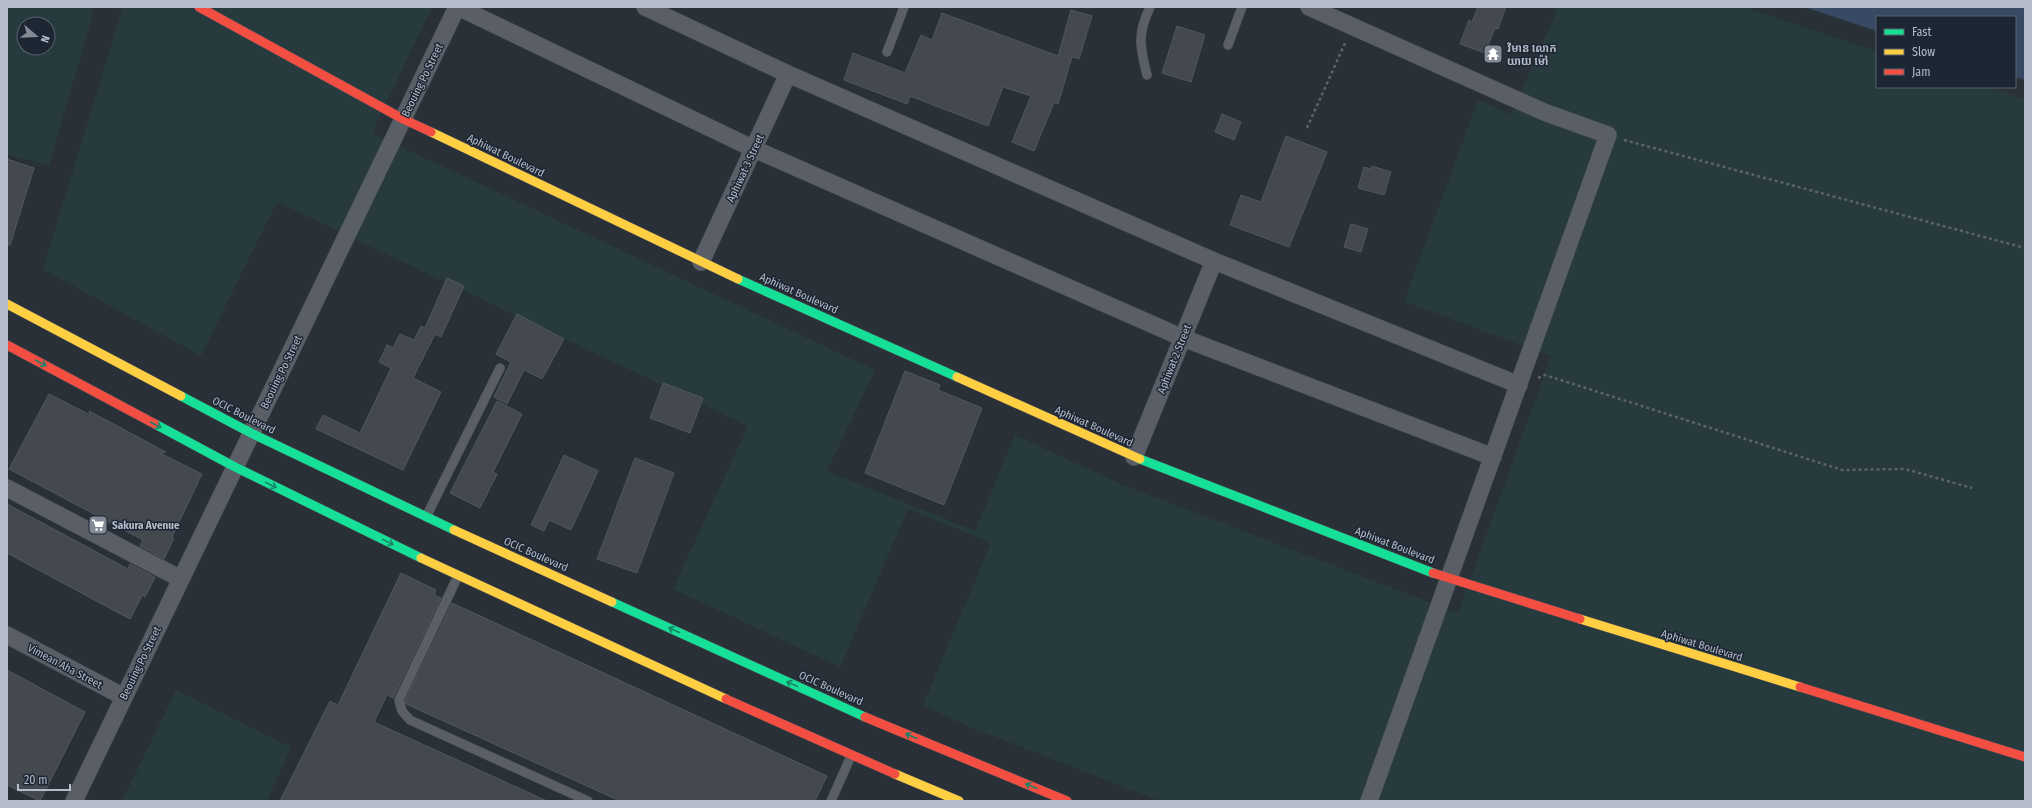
<svg xmlns="http://www.w3.org/2000/svg" width="2032" height="808" viewBox="0 0 2032 808" font-family="'Fira Sans Condensed','Noto Sans Khmer',sans-serif">
	<style>
		.green { fill: #273a3e; fill-rule: evenodd }
		.water { fill: #384963 }
		.building { fill: #444950; stroke: #52575f }
		.lines { fill: none; stroke-linecap: round; stroke-linejoin: round }
		.lane-casing { stroke: #484c53; stroke-width: 10 }
		.street-casing { stroke: #484c53; stroke-width: 18 }
		.fast-casing { stroke: #484c53; stroke-width: 10 }
		.slow-casing { stroke: #484c53; stroke-width: 10 }
		.jam-casing { stroke: #484c53; stroke-width: 10 }
		.path { stroke: #5d636a; stroke-width: 2.5; stroke-dasharray: 3 3; stroke-linecap: butt }
		.lane { stroke: #5a5e66; stroke-width: 9 }
		.street { stroke: #5a5e66; stroke-width: 17 }
		.fast { stroke: #16e098; stroke-width: 9 }
		.slow { stroke: #ffcf43; stroke-width: 9 }
		.jam { stroke: #f24e42; stroke-width: 9 }
		.oneway { stroke: #1a8366 }
		.labels { text-anchor: middle; stroke-width: 3; stroke-linejoin: round; paint-order: stroke }
		.poi-label { font-size: 11px; font-weight: bold; fill: #b4bcc9; stroke: #1d2633; text-anchor: start }
		.street-label { font-size: 11px; fill: #b4bcc9; stroke: #1d2633 }
	</style>
	<rect width="100%" height="100%" fill="#2a3038"/>
	<path class="green" d="M 7,7 L 84,7 L 94,10 L 49,166 L 7,154 ZM 24,24 L 48,24 L 48,48 L 24,48 Z
		M 118,7 L 432,7 L 372,133 L 875,370 L 827,471 L 975,531 L 1015,435 L 1123,485 L 1458,613 L 1551,356 L 1404,301 L 1478,100 L 1511,114 L 1557,11 L 1550,7 L 1744,7 L 1877,51 L 1877,87 L 1989,87 L 2025,99 L 2025,801 L 1160,801 L 965,725 L 923,705 L 991,543 L 908,509 L 840,667 L 673,589 L 748,426 L 277,202 L 201,356 L 43,269 L 122,10 Z
		M 176,690 L 291,747 L 267,801 L 122,801 Z"/>
	<path class="water" d="M 1804,7 L 2025,7 L 2025,80 L 2015,77 L 2015,17 L 1877,17 L 1877,31 Z"/>
	<path class="building" d="M 1478,7 L 1506,7 L 1498,29 L 1495,28 L 1485,53 L 1460,44 L 1469,20 L 1472,22 Z
		M 1071,10 L 1092,16 L 1079,59 L 1072,57 L 1058,104 L 1054,103 L 1034,151 L 1012,142 L 1031,96 L 1003,87 L 988,126 L 910,96 L 907,104 L 844,80 L 853,53 L 905,73 L 921,35 L 932,40 L 942,13 L 1058,56 Z
		M 1177,26 L 1205,35 L 1191,82 L 1162,73 Z
		M 1222,114 L 1241,122 L 1234,140 L 1215,132 Z
		M 1286,136 L 1327,152 L 1289,247 L 1230,225 L 1241,195 L 1261,202 Z
		M 7,159 L 34,168 L 10,245 L 7,245 Z
		M 1372,166 L 1391,172 L 1384,195 L 1358,188 L 1364,167 L 1371,169 Z
		M 1351,224 L 1368,229 L 1361,252 L 1344,247 Z
		M 447,278 L 464,286 L 441,337 L 435,334 L 413,378 L 441,392 L 403,470 L 316,429 L 323,415 L 360,433 L 391,368 L 379,362 L 387,345 L 393,348 L 400,334 L 414,340 L 421,326 L 425,328 Z
		M 517,314 L 564,339 L 542,379 L 524,370 L 507,404 L 494,397 L 511,362 L 496,354 Z
		M 905,371 L 940,385 L 938,390 L 982,408 L 944,505 L 865,473 Z
		M 663,383 L 703,398 L 690,433 L 650,418 Z
		M 49,394 L 90,415 L 89,411 L 166,452 L 160,453 L 202,474 L 172,537 L 174,538 L 164,559 L 140,546 L 143,540 L 9,469 Z
		M 497,401 L 522,414 L 493,472 L 497,474 L 480,508 L 450,493 Z
		M 564,455 L 598,471 L 571,530 L 549,520 L 544,531 L 531,525 Z
		M 635,458 L 674,473 L 637,573 L 597,559 Z
		M 7,504 L 128,569 L 130,564 L 155,577 L 145,597 L 143,594 L 130,619 L 7,553 Z
		M 401,573 L 436,590 L 434,595 L 441,598 L 393,698 L 387,695 L 374,722 L 547,801 L 280,801 L 330,701 L 338,705 Z
		M 452,603 L 827,776 L 815,801 L 620,801 L 406,704 L 405,701 Z
		M 7,670 L 85,712 L 40,801 L 7,785 Z"/>
	<g class="lines">
		<g class="lane-casing">
			<path id="lane" d="M 1228,45 L 1242,7
				M 887,52 L 904,7
				M 1147,75 C 1140,47 1137,34 1150,7
				M 426,517 L 500,368
				M 458,576 L 399,700 L 402,711 L 410,720 L 588,801
				M 831,801 L 851,756"/>
		</g>
		<g class="street-casing">
			<path id="street" d="M 458,7 L 754,149 L 1183,338 L 1493,457
				M 645,7 L 788,74 L 1214,261 L 1519,385
				M 1309,7 L 1544,112 L 1608,135 L 1369,801
				M 701,262 L 788,74
				M 1134,457 L 1214,261
				M 7,488 L 181,579
				M 7,635 L 124,697
				M 74,801 L 457,7"/>
		</g>
		<g class="fast-casing">
			<path id="fast" d="M 738,279 L 957,377
				M 181,396 L 251,433 L 454,530
				M 155,424 L 235,467 L 421,558
				M 1140,459 L 1433,573
				M 612,602 L 865,717"/>
		</g>
		<g class="slow-casing">
			<path id="slow" d="M 431,132 L 738,279
				M 7,304 L 181,396
				M 957,377 L 1140,459
				M 454,530 L 612,602
				M 421,558 L 726,699
				M 1580,619 L 1800,687
				M 895,774 L 959,801"/>
		</g>
		<g class="jam-casing">
			<path id="jam" d="M 199,7 L 403,119 L 431,132
				M 7,345 L 155,424
				M 1433,573 L 1580,619
				M 1800,687 L 2025,757
				M 726,699 L 895,774
				M 865,717 L 1067,801"/>
		</g>
		<path class="path" d="M 1307,128 L 1346,41
			M 1624,140 L 2025,248
			M 1538,378 L 1545,375 L 1842,470 L 1905,469 L 1972,488"/>
		<use href="#lane" class="lane"/>
		<use href="#street" class="street"/>
		<use href="#fast" class="fast"/>
		<use href="#slow" class="slow"/>
		<use href="#jam" class="jam"/>
	</g>
	<defs><path id="oneway-shaft" d="M-6 0H5M1.5-3L5.5 0L1.5 3" fill="none" stroke-width="1.6" stroke-linecap="round" stroke-linejoin="round"/></defs>
	<g class="oneway">
		<use href="#oneway-shaft" transform="translate(41 363) rotate(28)"/>
		<use href="#oneway-shaft" transform="translate(156 425) rotate(28)"/>
		<use href="#oneway-shaft" transform="translate(271 485) rotate(26)"/>
		<use href="#oneway-shaft" transform="translate(388 542) rotate(26)"/>
		<use href="#oneway-shaft" transform="translate(674 630) rotate(-156)"/>
		<use href="#oneway-shaft" transform="translate(792 684) rotate(-156)"/>
		<use href="#oneway-shaft" transform="translate(911 736) rotate(-157)"/>
		<use href="#oneway-shaft" transform="translate(1031 786) rotate(-157)"/>
	</g>
	<defs>
		<g id="temple-square" transform="scale(1)"><rect x="-9" y="-9" width="18" height="18" rx="4" fill="#848b96" stroke="#1d2633"/><path d="M0-6L5-2H3V0L6.5 2.5H4V6H1.5V3h-3V6H-4V2.5H-6.5L-3 0V-2H-5Z" fill="#fff"/></g>
		<g id="supermarket-square" transform="scale(1)"><rect x="-9" y="-9" width="18" height="18" rx="4" fill="#848b96" stroke="#1d2633"/><path d="M-6-5.5h2.5l.6 2H6L4.5 2H-2.5L-4.4-4H-6ZM-1.5 3.2a1.3 1.3 0 1 0 .1 0ZM3 3.2a1.3 1.3 0 1 0 .1 0Z" fill="#fff"/></g>
	</defs>
	<g fill-rule="evenodd">
		<use href="#temple-square" x="1493" y="54"/>
		<use href="#supermarket-square" x="98" y="525"/>
	</g>
	<g class="labels">
		<g class="poi-label">
			<text x="1507" y="52">វិមាន លោក<tspan x="1507" dy="13">យាយ ម៉ៅ</tspan></text>
			<text x="112" y="529">Sakura Avenue</text>
		</g>
		<g class="street-label">
			<text transform="translate(422 80) rotate(-64)" y="4">Beouing Po Street</text>
			<text transform="translate(506 155) rotate(26)" y="4">Aphiwat Boulevard</text>
			<text transform="translate(745 168) rotate(-65)" y="4">Aphiwat 3 Street</text>
			<text transform="translate(799 293) rotate(24)" y="4">Aphiwat Boulevard</text>
			<text transform="translate(1174 359) rotate(-68)" y="4">Aphiwat 2 Street</text>
			<text transform="translate(281 372) rotate(-64)" y="4">Beouing Po Street</text>
			<text transform="translate(244 415) rotate(27)" y="4">OCIC Boulevard</text>
			<text transform="translate(1094 426) rotate(24)" y="4">Aphiwat Boulevard</text>
			<text transform="translate(1395 545) rotate(21)" y="4">Aphiwat Boulevard</text>
			<text transform="translate(536 554) rotate(24)" y="4">OCIC Boulevard</text>
			<text transform="translate(1702 645) rotate(17)" y="4">Aphiwat Boulevard</text>
			<text transform="translate(140 663) rotate(-64)" y="4">Beouing Po Street</text>
			<text transform="translate(65 666) rotate(28)" y="4">Vimean Aha Street</text>
			<text transform="translate(831 688) rotate(24)" y="4">OCIC Boulevard</text>
		</g>
	</g>
	<rect width="2032" height="808" fill="none" stroke="#b4bcc9" stroke-width="16"/>
	<rect x="1876" y="16" width="140" height="72" fill="#1d2633" stroke="#59626f"/>
	<rect x="1884" y="29" width="20" height="6" fill="#16e098" stroke="#59626f"/>
	<text x="1912" y="36" font-size="12" fill="#b4bcc9">Fast</text>
	<rect x="1884" y="49" width="20" height="6" fill="#ffcf43" stroke="#59626f"/>
	<text x="1912" y="56" font-size="12" fill="#b4bcc9">Slow</text>
	<rect x="1884" y="69" width="20" height="6" fill="#f24e42" stroke="#59626f"/>
	<text x="1912" y="76" font-size="12" fill="#b4bcc9">Jam</text>
	<g transform="translate(36 36) rotate(109)"><circle r="19" fill="#1d2633" stroke="#59626f"/>
	<path d="M0-3L7 15L0 10L-7 15Z" fill="#848b96"/>
	<text y="-6" font-size="11" font-weight="bold" text-anchor="middle" fill="#b4bcc9">N</text>
	</g>
	<path d="M18 784v6h52v-6" fill="none" stroke="#b4bcc9" stroke-width="2"/>
	<text x="24" y="784" font-size="12" fill="#b4bcc9" stroke="#1d2633" stroke-width="3" paint-order="stroke">20 m</text>
</svg>
